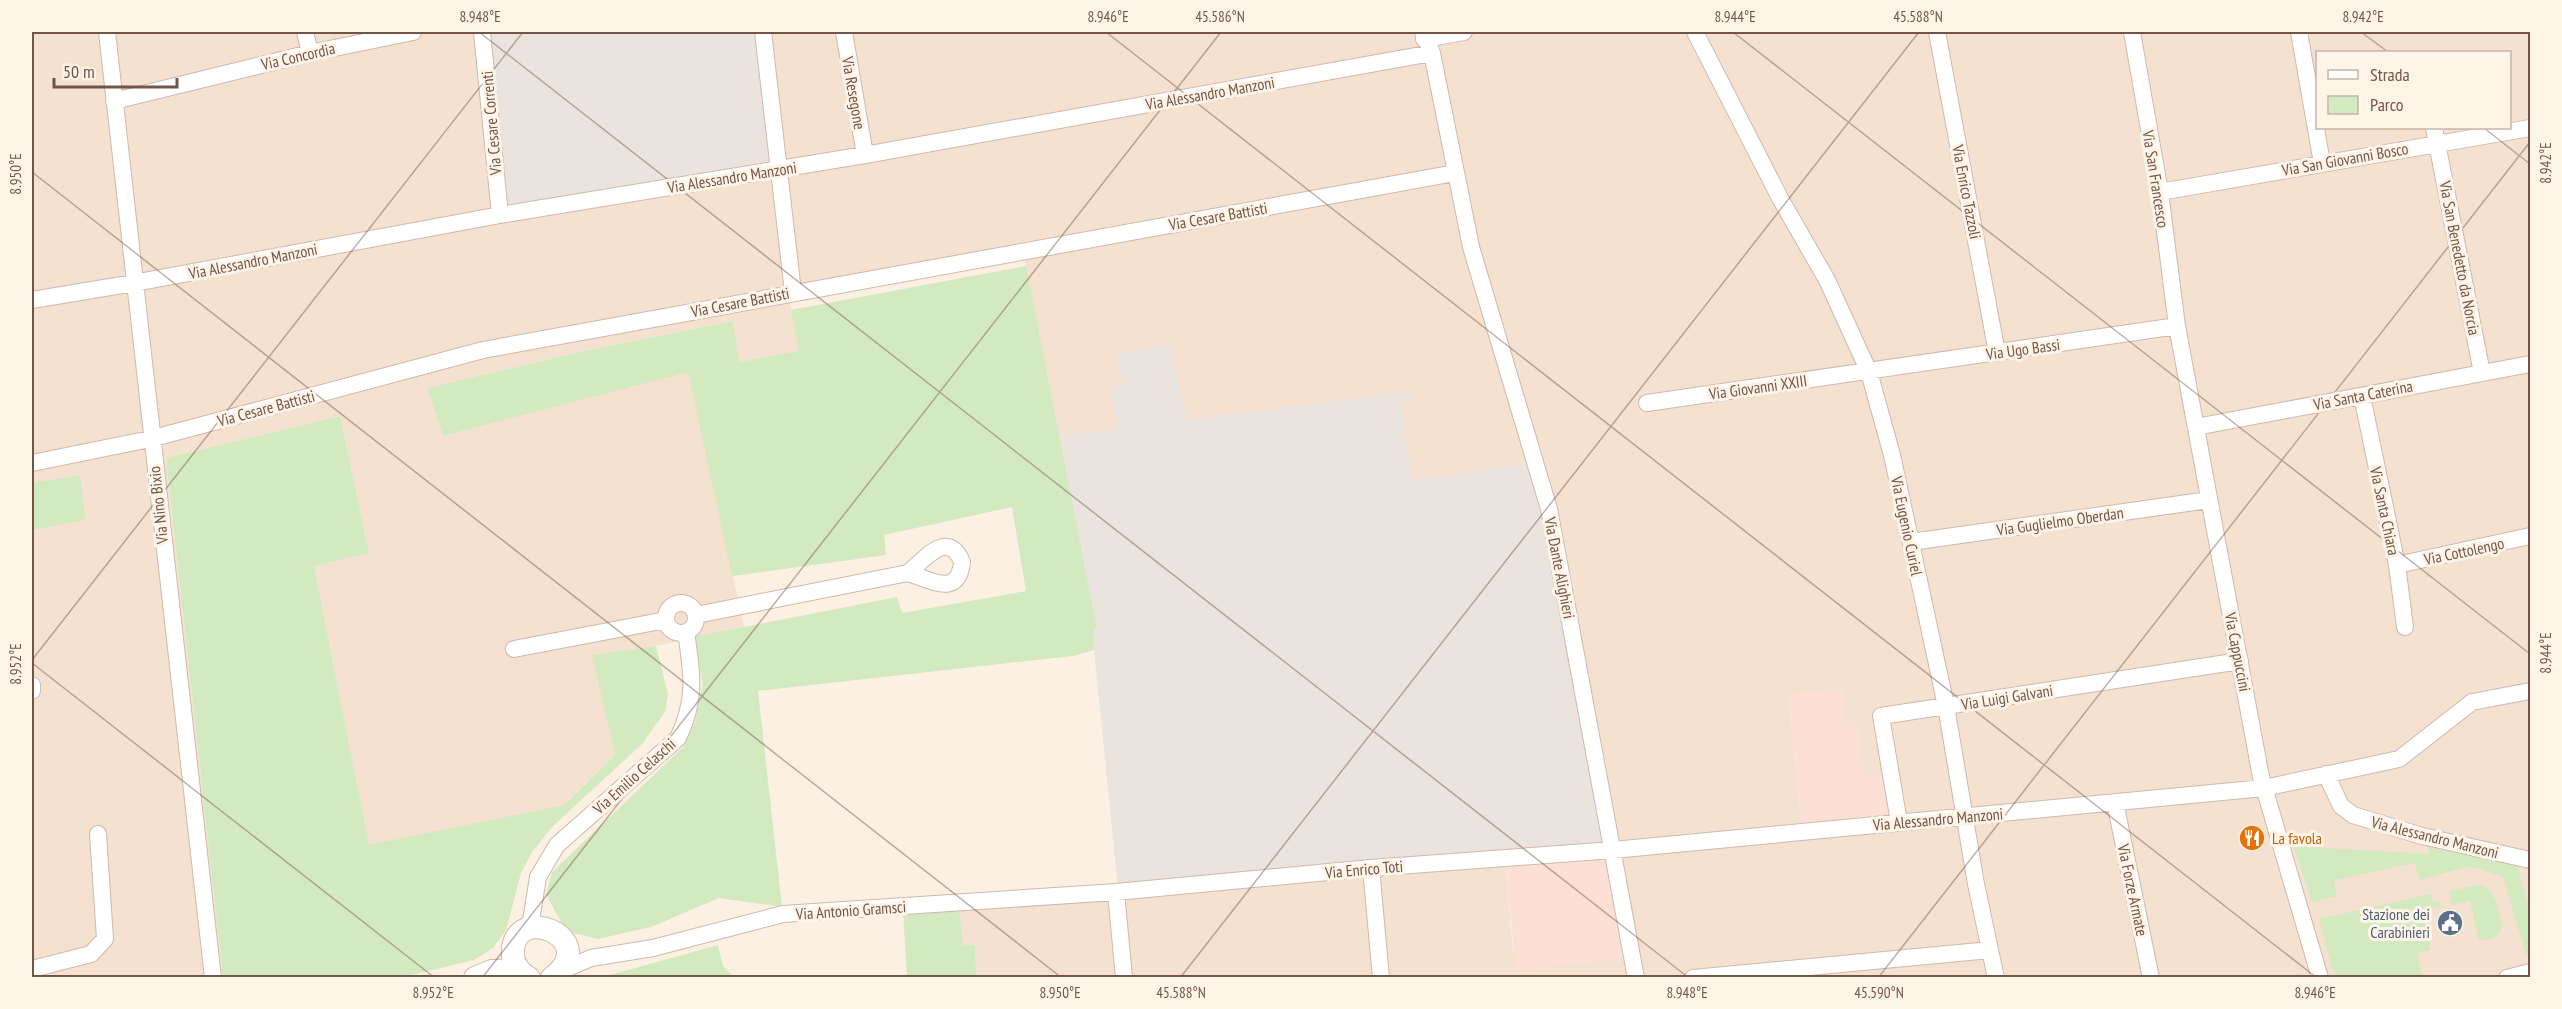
<svg xmlns="http://www.w3.org/2000/svg" width="2562" height="1009" viewBox="0 0 2562 1009" font-family="'PT Sans Narrow',sans-serif">
	<style>
		.residential { fill: #f4e1d0; fill-rule: evenodd }
		.commercial { fill: #fcdfd5 }
		.industrial { fill: #ebe3dd }
		.green { fill: #d3e9c0 }
		.lines { fill: none; stroke-linecap: round; stroke-linejoin: round }
		.street-casing { stroke: #cfb9ac; stroke-width: 18 }
		.secondary-casing { stroke: #d2b8a9; stroke-width: 24 }
		.street { stroke: #fff; stroke-width: 16 }
		.secondary { stroke: #fff; stroke-width: 22 }
		.ticks { fill: none; stroke: #735548; stroke-width: 1.5; stroke-opacity: 0.45 }
		.labels { text-anchor: middle; stroke-width: 6; stroke-linejoin: round; paint-order: stroke }
		.street-label { font-size: 16px; fill: #735548; stroke: #fff4e8 }
		.food-label { font-size: 16px; fill: #c56008; stroke: #fff4e8; text-anchor: start }
		.service-label { font-size: 16px; fill: #4e5e75; stroke: #fff4e8; text-anchor: end }
		.neatline { fill: none; stroke: #735548; stroke-width: 2 }
		.ticks-label { font-size: 15px; text-anchor: middle; fill: #735548 }
	</style>
	<rect width="100%" height="100%" fill="#fcf0e2"/>
	<path class="residential" d="M 32,32 L 482,32 L 776,167 L 791,310 L 800,351 L 739,362 L 732,321 L 584,351 L 427,388 L 443,436 L 688,371 L 744,627 L 656,646 L 593,655 L 615,755 L 564,805 L 369,846 L 314,566 L 369,553 L 340,416 L 166,458 L 223,977 L 32,977 Z
		M 765,32 L 1462,32 L 1424,39 L 1452,172 L 795,289 Z
		M 1469,32 L 2128,32 L 2260,784 L 1896,820 L 1865,776 L 1856,721 L 1846,721 L 1842,688 L 1788,696 L 1802,829 L 1616,845 L 1553,509 L 1474,247 L 1431,40 Z
		M 2135,32 L 2530,32 L 2530,969 L 2493,978 L 2327,978 L 2266,783 L 2212,498 ZM 2318,52 L 2510,52 L 2510,128 L 2318,128 Z
		M 1453,176 L 1532,462 L 1412,480 L 1401,402 L 1409,391 L 1187,420 L 1170,344 L 1152,348 L 1123,386 L 1110,389 L 1118,429 L 1059,436 L 1023,253 Z
		M 2261,792 L 2318,977 L 1639,977 L 1617,852 Z
		M 1505,861 L 1513,951 L 1630,958 L 1633,977 L 976,977 L 975,945 L 963,945 L 959,907 Z"/>
	<path class="commercial" d="M 1842,688 L 1846,721 L 1856,720 L 1865,775 L 1887,773 L 1896,820 L 1802,829 L 1788,695 Z
		M 1611,852 L 1630,958 L 1516,970 L 1505,861 Z"/>
	<path class="industrial" d="M 482,32 L 759,32 L 776,167 L 503,211 Z
		M 1170,344 L 1187,420 L 1409,391 L 1411,401 L 1401,403 L 1412,480 L 1532,462 L 1609,846 L 1118,889 L 1094,650 L 1094,628 L 1097,628 L 1059,436 L 1118,429 L 1110,389 L 1122,386 L 1116,354 Z"/>
	<path class="green" d="M 1026,266 L 1097,628 L 1094,629 L 1094,650 L 1073,656 L 758,691 L 782,907 L 719,898 L 651,927 L 598,939 L 574,933 L 562,924 L 546,894 L 552,872 L 683,747 L 695,722 L 703,683 L 693,637 L 897,597 L 902,613 L 1026,591 L 1012,507 L 884,535 L 886,555 L 732,576 L 688,372 L 443,436 L 427,388 L 584,351 L 733,321 L 739,362 L 799,351 L 791,310 Z
		M 340,416 L 369,553 L 314,566 L 369,845 L 564,805 L 615,755 L 592,655 L 656,646 L 668,694 L 665,712 L 642,744 L 552,827 L 532,852 L 521,873 L 506,930 L 493,948 L 474,960 L 403,977 L 223,977 L 166,458 Z
		M 80,475 L 85,520 L 32,530 L 32,483 Z
		M 2428,845 L 2517,864 L 2530,912 L 2530,953 L 2526,955 L 2503,877 L 2477,868 L 2466,867 L 2419,880 L 2415,863 L 2334,880 L 2337,896 L 2312,902 L 2293,846 L 2429,854 Z
		M 2478,885 C 2498,888 2498,911 2502,928 L 2495,937 L 2479,941 L 2470,901 L 2452,905 L 2449,891 Z
		M 2431,894 L 2433,902 L 2440,901 L 2441,907 L 2422,912 L 2431,950 L 2417,953 L 2422,976 L 2337,976 L 2332,968 L 2319,919 Z
		M 959,907 L 963,945 L 975,945 L 976,977 L 907,977 L 903,911 Z
		M 718,945 L 723,966 L 734,977 L 603,977 Z"/>
	<g class="lines">
		<g class="street-casing">
			<path id="street" d="M 107,32 L 213,978
				M 305,32 L 310,53
				M 482,32 L 500,215
				M 763,32 L 793,292
				M 844,32 L 865,155
				M 1423,32 L 1432,53 L 1471,247 L 1549,509 L 1636,978
				M 1695,32 L 1781,200 L 1827,280 L 1869,372 L 1892,455 L 1946,706 L 1976,884 L 1996,978
				M 1937,32 L 1997,353
				M 2132,32 L 2160,192 L 2177,326 L 2261,777 L 2320,978
				M 2299,32 L 2322,163
				M 1424,39 L 1464,32
				M 114,101 L 310,53 L 413,32
				M 2434,128 L 2482,373
				M 2160,192 L 2530,128
				M 32,300 L 134,283 L 500,215 L 865,155 L 1432,53
				M 2362,396 L 2397,565 L 2405,627
				M 1647,403 L 2177,326
				M 2196,427 L 2530,364
				M 32,463 L 150,439 L 483,350 L 1455,173
				M 1911,542 L 2209,500
				M 2397,565 L 2530,536
				M666 618a15 15 0 1 1 30 0a15 15 0 1 1-30 0Z
				M 696,615 L 908,573 C 930,579 958,599 962,562 C 948,528 924,560 908,573
				M 514,649 L 666,620
				M 32,685 L 32,691
				M 2326,774 L 2341,806 L 2353,815 L 2422,836 L 2530,860
				M 2115,802 L 2151,978
				M 1899,822 L 1881,716 L 2240,661
				M 1371,868 L 1381,978
				M 1116,892 L 1124,978
				M 530,927 L 538,877 L 557,845 L 678,738 C 697,699 692,673 686,632
				M 32,969 L 91,954 L 105,939 L 98,834
				M 561,971 L 591,958 L 653,948 L 783,914 L 1116,892 L 1371,868 L 1613,850 L 2264,788 L 2399,759 L 2472,702 L 2530,691
				M 1693,978 L 1990,950
				M 2507,978 L 2530,972"/>
		</g>
		<g class="secondary-casing">
			<path id="secondary" d="M 475,978 L 492,971 L 519,970
				M 529,978 C 520,973 514,966 513,956 C 509,899 605,938 552,978"/>
		</g>
		<use href="#street" class="street"/>
		<use href="#secondary" class="secondary"/>
	</g>
	<path class="ticks" d="M 479,32 L 1689,978M 1106,32 L 2317,978M 1733,32 L 2530,654M 2361,32 L 2388,52M 2484,128 L 2530,164M 32,172 L 1062,978M 32,660 L 523,32M 32,663 L 435,978M 482,978 L 1221,32M 1180,978 L 1919,32M 1878,978 L 2530,142"/>
	<defs>
		<g id="restaurant-disc" transform="scale(1.35)"><circle r="9.5" fill="#e8710a" stroke="#fff4e8"/><path d="M-5-6h1v4h1v-4h1v4h1v-4h1v5L-1.5 .5V6h-2V.5L-5-1ZM5-6V6H3V1.5H1.5Q1.5-4 5-6Z" fill="#fff"/></g>
		<g id="civic-disc" transform="scale(1.35)"><circle r="9.5" fill="#5c6f8a" stroke="#fff4e8"/><path d="M-.6-6.5H3V-4.5H.6V-3L4-1V1h2V6H-6V1h2V-1L-.6-3ZM-1.2 2.5V6h2.4V2.5Z" fill="#fff"/></g>
	</defs>
	<g fill-rule="evenodd">
		<use href="#restaurant-disc" x="2252" y="838"/>
		<use href="#civic-disc" x="2450" y="923"/>
	</g>
	<g class="labels">
		<g class="street-label">
			<text transform="translate(298 56) rotate(-13)" y="6">Via Concordia</text>
			<text transform="translate(854 93) rotate(80)" y="6">Via Resegone</text>
			<text transform="translate(1210 93) rotate(-10)" y="6">Via Alessandro Manzoni</text>
			<text transform="translate(491 123) rotate(-95)" y="6">Via Cesare Correnti</text>
			<text transform="translate(2345 159) rotate(-10)" y="6">Via San Giovanni Bosco</text>
			<text transform="translate(732 177) rotate(-9)" y="6">Via Alessandro Manzoni</text>
			<text transform="translate(2156 179) rotate(81)" y="6">Via San Francesco</text>
			<text transform="translate(1967 192) rotate(79)" y="6">Via Enrico Tazzoli</text>
			<text transform="translate(1218 216) rotate(-10)" y="6">Via Cesare Battisti</text>
			<text transform="translate(2460 258) rotate(79)" y="6">Via San Benedetto da Norcia</text>
			<text transform="translate(253 261) rotate(-11)" y="6">Via Alessandro Manzoni</text>
			<text transform="translate(740 302) rotate(-11)" y="6">Via Cesare Battisti</text>
			<text transform="translate(2023 349) rotate(-8)" y="6">Via Ugo Bassi</text>
			<text transform="translate(1758 387) rotate(-8)" y="6">Via Giovanni XXIII</text>
			<text transform="translate(2363 395) rotate(-11)" y="6">Via Santa Caterina</text>
			<text transform="translate(266 408) rotate(-15)" y="6">Via Cesare Battisti</text>
			<text transform="translate(158 505) rotate(-96)" y="6">Via Nino Bixio</text>
			<text transform="translate(2385 511) rotate(78)" y="6">Via Santa Chiara</text>
			<text transform="translate(2060 521) rotate(-8)" y="6">Via Guglielmo Oberdan</text>
			<text transform="translate(1907 526) rotate(78)" y="6">Via Eugenio Curiel</text>
			<text transform="translate(2464 551) rotate(-12)" y="6">Via Cottolengo</text>
			<text transform="translate(1560 568) rotate(79)" y="6">Via Dante Alighieri</text>
			<text transform="translate(2238 652) rotate(79)" y="6">Via Cappuccini</text>
			<text transform="translate(2007 697) rotate(-9)" y="6">Via Luigi Galvani</text>
			<text transform="translate(634 776) rotate(-42)" y="6">Via Emilio Celaschi</text>
			<text transform="translate(1938 819) rotate(-5)" y="6">Via Alessandro Manzoni</text>
			<text transform="translate(2435 837) rotate(14)" y="6">Via Alessandro Manzoni</text>
			<text transform="translate(1364 869) rotate(-5)" y="6">Via Enrico Toti</text>
			<text transform="translate(2133 890) rotate(78)" y="6">Via Forze Armate</text>
			<text transform="translate(851 910) rotate(-4)" y="6">Via Antonio Gramsci</text>
		</g>
		<g class="food-label">
			<text x="2272" y="844">La favola</text>
		</g>
		<g class="service-label">
			<text x="2430" y="920">Stazione dei<tspan x="2430" dy="18">Carabinieri</tspan></text>
		</g>
	</g>
	<rect width="2562" height="1009" fill="none" stroke="#fff4e8" stroke-width="66"/>
	<rect x="2316" y="51" width="195" height="78" fill="#fff4e8" stroke="#c7b4a8" stroke-width="1.5"/>
	<rect x="2328" y="70" width="30" height="9" fill="#ffffff" stroke="#c7b4a8" stroke-width="1.5"/>
	<text x="2370" y="81" font-size="18" fill="#735548">Strada</text>
	<rect x="2328" y="96" width="30" height="18" fill="#d3e9c0" stroke="#c7b4a8" stroke-width="1.5"/>
	<text x="2370" y="111" font-size="18" fill="#735548">Parco</text>
	<path d="M54 78v9h123v-9" fill="none" stroke="#735548" stroke-width="3"/>
	<text x="63" y="78" font-size="18" fill="#735548" stroke="#fff4e8" stroke-width="4.5" paint-order="stroke">50 m</text>
	<rect x="33" y="33" width="2496" height="943" class="neatline"/>
	<g class="ticks-label">
		<text x="480" y="22">8.948°E</text>
		<text x="1108" y="22">8.946°E</text>
		<text x="1220" y="22">45.586°N</text>
		<text x="1735" y="22">8.944°E</text>
		<text x="1918" y="22">45.588°N</text>
		<text x="2363" y="22">8.942°E</text>
		<text transform="translate(2546 163) rotate(-90)" y="5">8.942°E</text>
		<text transform="translate(16 174) rotate(-90)" y="5">8.950°E</text>
		<text transform="translate(2546 653) rotate(-90)" y="5">8.944°E</text>
		<text transform="translate(16 664) rotate(-90)" y="5">8.952°E</text>
		<text x="433" y="998">8.952°E</text>
		<text x="1060" y="998">8.950°E</text>
		<text x="1181" y="998">45.588°N</text>
		<text x="1687" y="998">8.948°E</text>
		<text x="1879" y="998">45.590°N</text>
		<text x="2315" y="998">8.946°E</text>
	</g>
</svg>
